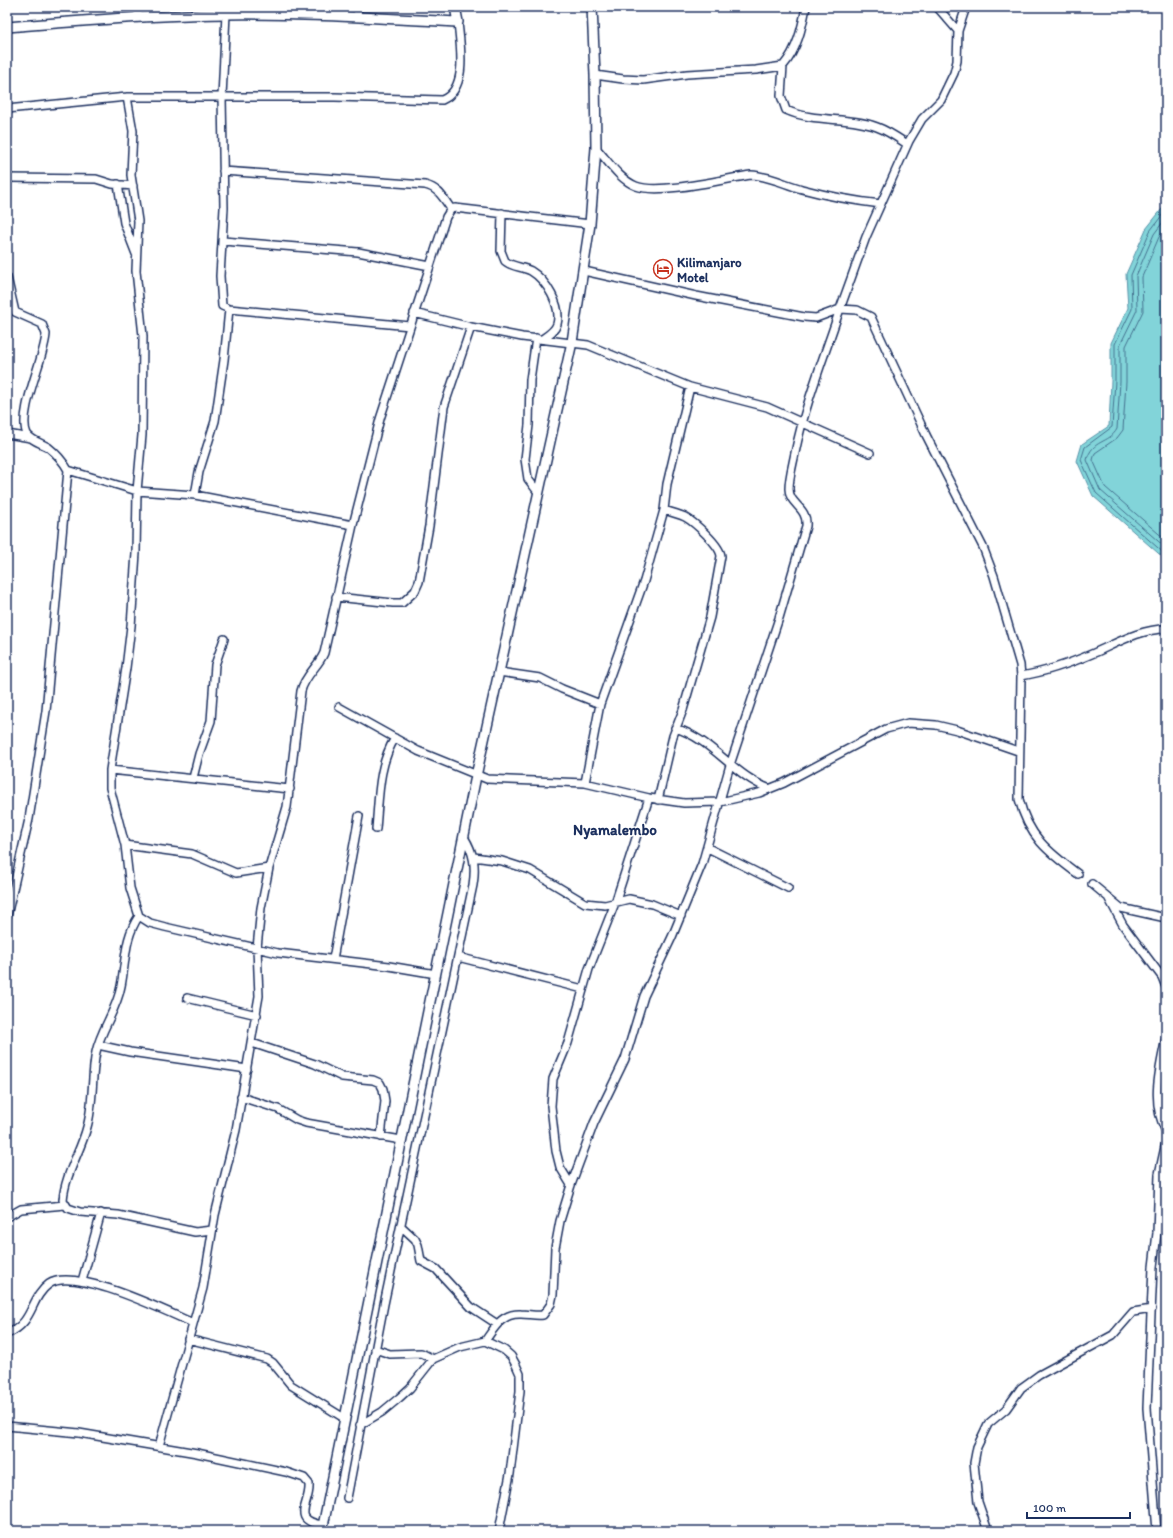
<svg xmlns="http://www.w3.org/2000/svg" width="1173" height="1538" viewBox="0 0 1173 1538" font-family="Itim,sans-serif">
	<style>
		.water { fill: #82d4d9; stroke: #5992a8 }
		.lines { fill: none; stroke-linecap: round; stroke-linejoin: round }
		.shore { stroke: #44718f; stroke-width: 1 }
		.minor-casing { stroke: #1b2f5e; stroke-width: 10 }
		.tertiary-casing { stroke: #1b2f5e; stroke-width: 12 }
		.minor { stroke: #fff; stroke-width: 7 }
		.tertiary { stroke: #fff; stroke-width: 9 }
		.labels { text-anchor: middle; stroke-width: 3; stroke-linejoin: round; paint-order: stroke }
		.poi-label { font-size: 13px; font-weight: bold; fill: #1b2f5e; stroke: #fff; text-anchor: start }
		.quarter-label { font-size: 15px; font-weight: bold; fill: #1b2f5e; stroke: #fff }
	</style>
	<rect width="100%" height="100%" fill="#fff"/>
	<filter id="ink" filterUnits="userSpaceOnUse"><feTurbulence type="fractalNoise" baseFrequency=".025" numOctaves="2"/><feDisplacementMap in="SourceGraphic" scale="8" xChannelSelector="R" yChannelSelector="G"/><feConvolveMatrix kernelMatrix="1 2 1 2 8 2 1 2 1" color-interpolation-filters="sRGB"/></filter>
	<g filter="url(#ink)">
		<path class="water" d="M 1166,204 L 1166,560 L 1093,496 L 1077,461 L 1082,444 L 1109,426 L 1111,381 L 1111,343 L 1128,308 L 1126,274 L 1146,229 Z"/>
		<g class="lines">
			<path class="shore" d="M 1166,210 L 1150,231 L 1131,275 L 1132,309 L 1115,344 L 1115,381 L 1112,427 L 1085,447 L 1081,460 L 1096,493 L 1166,555
				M 1166,218 L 1154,234 L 1136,276 L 1137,310 L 1120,345 L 1120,382 L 1117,429 C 1109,444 1092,439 1087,460 L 1100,490 L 1166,548
				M 1166,228 L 1159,237 L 1142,277 L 1143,311 L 1126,346 L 1126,382 L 1123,430 L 1117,438 L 1095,453 L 1093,460 L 1105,487 L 1166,540"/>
			<g class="minor-casing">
				<path id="minor" d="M 138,7 L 138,16
					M 357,7 L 358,17
					M 937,7 L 958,31
					M 226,14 L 222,97 L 224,208 L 220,276 L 222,306 L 229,309 L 410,326
					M 783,66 L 781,96 L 786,110 C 815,123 848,116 877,127 C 888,131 898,138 907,144
					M 595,75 L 623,79 L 643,80 L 687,74 L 756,70 L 783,66 C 797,50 802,28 806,7
					M 127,97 L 133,131 L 131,175 L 138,221 L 136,271 L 143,336 L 142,435 L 137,491 L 136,553 L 131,626 L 126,668 L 110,770 L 110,788 L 125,845 L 130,888 L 139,916 L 150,923 L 165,927 L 278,953 L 389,966 L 436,974
					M 7,109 L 127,97 L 335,97 L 442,100 C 469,89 460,45 458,22
					M 596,148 C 608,161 619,179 636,186 C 659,195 724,179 751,175 C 770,176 784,184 802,189 C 828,196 854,201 881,204
					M 223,171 L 425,185 C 438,188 443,197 451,209
					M 7,178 L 96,179 L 112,184 L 133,186
					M 118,184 L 124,223 L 136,254
					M 502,213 L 501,251 L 505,261 C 512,267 523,267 531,271 C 546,280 562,306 557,324 C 555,331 548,335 542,339
					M 223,241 L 358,252 L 430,266
					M 584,271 L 696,296 L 804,317 L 816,318 L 840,309 L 866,237 L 909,141 L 922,119 L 941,100 L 954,73 L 957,61 L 958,31 L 966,7
					M 7,277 L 15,312 L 42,324 L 46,334 C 45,357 17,413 27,434 C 32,441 41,443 48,447 C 57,454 63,461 68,470 L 46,711 L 29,819 L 7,916
					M 414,313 L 471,327 L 522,337 L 588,345 L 690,387 L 767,407 L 870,453
					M 536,338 L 530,380 L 529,425 L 525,459 L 528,479 L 538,492
					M 7,434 L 31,438
					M 68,470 L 137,491 L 195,495 L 353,525
					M 195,495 L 199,472 L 215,421 L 224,360 L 229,309
					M 336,597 L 393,603 L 402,603 L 415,591 L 419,582 L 429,526 L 444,407 L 471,327
					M 499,672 L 540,678 L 562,689 L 600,704
					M 1021,676 C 1046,672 1071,663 1094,653 C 1117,643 1140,629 1166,629
					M 339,707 L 418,751 L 487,779 L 585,783 L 649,798 L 684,803 L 720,802 L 759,793 L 784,783 L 886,729 L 908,723 L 936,725 L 957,730 L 1018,751
					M 675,728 C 712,739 734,776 770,789
					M 110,770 L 290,789
					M 193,778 L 199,754 L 211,721 L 215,665 L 224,639
					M 585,783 L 600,704 L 644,581 L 664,510 L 667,484 L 690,387
					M 658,800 L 673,736 L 683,710 L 710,617 L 721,556 C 720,545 694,522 685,517 C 678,514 671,512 664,510
					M 376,829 C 379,798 378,765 395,738
					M 125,845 L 192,854 L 236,873 L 269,868
					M 708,848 L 788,888
					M 474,857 L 502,861 L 530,870 L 585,903 L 605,905 L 629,899 L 652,904 L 681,916
					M 1092,884 L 1121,908 L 1166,918
					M 1109,899 L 1123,925 L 1162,977 L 1166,987
					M 139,916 C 124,938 126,961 121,986 C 117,1010 101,1029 96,1052 C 91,1076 94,1103 87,1127 C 81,1151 65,1174 63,1200 L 68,1208 L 80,1212 L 118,1215 L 195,1232 L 212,1230
					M 458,957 L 583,989
					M 333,959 L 359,816
					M 187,998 L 257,1015
					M 1166,1038 C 1160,1068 1150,1102 1166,1131
					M 252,1043 L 315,1064 L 342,1077 L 373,1080 L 380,1083 L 383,1089 L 385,1101 L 381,1137
					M 98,1045 L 130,1052 L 247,1069
					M 241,1097 L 278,1109 L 297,1120 L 306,1123 L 401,1140
					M 1159,1174 L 1166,1179
					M 571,1185 L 560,1167 L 556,1151 L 551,1106 L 553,1079 L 568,1043 L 589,969 L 615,903 L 649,798
					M 7,1217 L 21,1209 L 65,1205
					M 402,1227 L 415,1239 L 418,1245 L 421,1261 L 436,1269 L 471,1307 L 497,1324
					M 82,1281 L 101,1213
					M 7,1334 C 35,1322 29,1299 49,1284 C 74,1266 165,1311 193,1323
					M 188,1339 L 267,1359 L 273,1363 L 291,1385 L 344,1418
					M 485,1341 C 495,1327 502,1313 521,1314 C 528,1314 536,1316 543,1315 L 551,1304 L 553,1295 L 555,1248 L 560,1221 L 571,1185 L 594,1123 L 625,1059 L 644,996 L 672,937 L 702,864 L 730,765 L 779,618 L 806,526 C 808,507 789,505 789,489 C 789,477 793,464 795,453 C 805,404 824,357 840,309 L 857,310 L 871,317 L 926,435 L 983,547 L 994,576 L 1020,665 L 1021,676 L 1019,799 C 1028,836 1048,852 1078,874
					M 375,1349 L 390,1354 L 421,1353 L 433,1359
					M 360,1425 L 382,1412 L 399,1398 L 410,1388 L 433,1359 L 460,1347 L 485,1341 L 504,1350 L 511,1356 L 516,1365 L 520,1374 L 520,1391 L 510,1474 L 499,1531
					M 7,1426 L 79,1433 L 197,1453 L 286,1472 L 304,1478 L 309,1484 C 311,1504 289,1520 323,1525
					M 159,1446 L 203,1288 L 215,1215 L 236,1130 L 259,996 L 257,948 L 261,908 L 269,868 L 287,807 L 301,691 C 305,675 318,667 324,653 L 353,525 L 380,419 L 446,217 L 451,209 L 455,208 L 590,224
					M 347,1498 L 384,1304 L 473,885 C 476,866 474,853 464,837
					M 988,1531 L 978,1502 L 974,1463 L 977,1447 L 988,1424 L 1006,1409 L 1021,1388 L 1039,1375 L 1113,1335 L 1133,1312 L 1152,1309
					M 1157,1531 L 1147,1408 L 1153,1267 L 1157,1233 L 1159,1174 L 1166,1142"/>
			</g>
			<g class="tertiary-casing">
				<path id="tertiary" d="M 7,27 C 80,21 152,15 225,14 C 302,13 380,18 458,22 L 455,7
					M 322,1531 L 476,776 L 572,342 L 590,224 L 596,148 L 595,75 L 592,7"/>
			</g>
			<use href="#minor" class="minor"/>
			<use href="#tertiary" class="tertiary"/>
		</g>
	</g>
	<defs>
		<g id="hotel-ring" transform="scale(1)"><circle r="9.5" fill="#fff" stroke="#c8321e" stroke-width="1.5"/><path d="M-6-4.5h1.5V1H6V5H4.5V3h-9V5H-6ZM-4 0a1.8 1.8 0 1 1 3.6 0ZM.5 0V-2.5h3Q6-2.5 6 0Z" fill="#c8321e"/></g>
	</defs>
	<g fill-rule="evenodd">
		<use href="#hotel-ring" x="663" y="269"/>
	</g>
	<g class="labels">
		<g class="poi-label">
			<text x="677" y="267">Kilimanjaro<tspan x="677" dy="15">Motel</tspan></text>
		</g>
		<g class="quarter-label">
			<text x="615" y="835">Nyamalembo</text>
		</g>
	</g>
	<rect width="1173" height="1538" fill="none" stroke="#fff" stroke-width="24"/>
	<rect x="12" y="12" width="1149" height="1514" fill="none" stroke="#1b2f5e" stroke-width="1.5" filter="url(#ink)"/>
	<path d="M1027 1512v6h103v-6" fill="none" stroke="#1b2f5e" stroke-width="2"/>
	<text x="1033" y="1512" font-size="12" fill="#1b2f5e" stroke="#ffffff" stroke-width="3" paint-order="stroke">100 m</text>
</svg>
